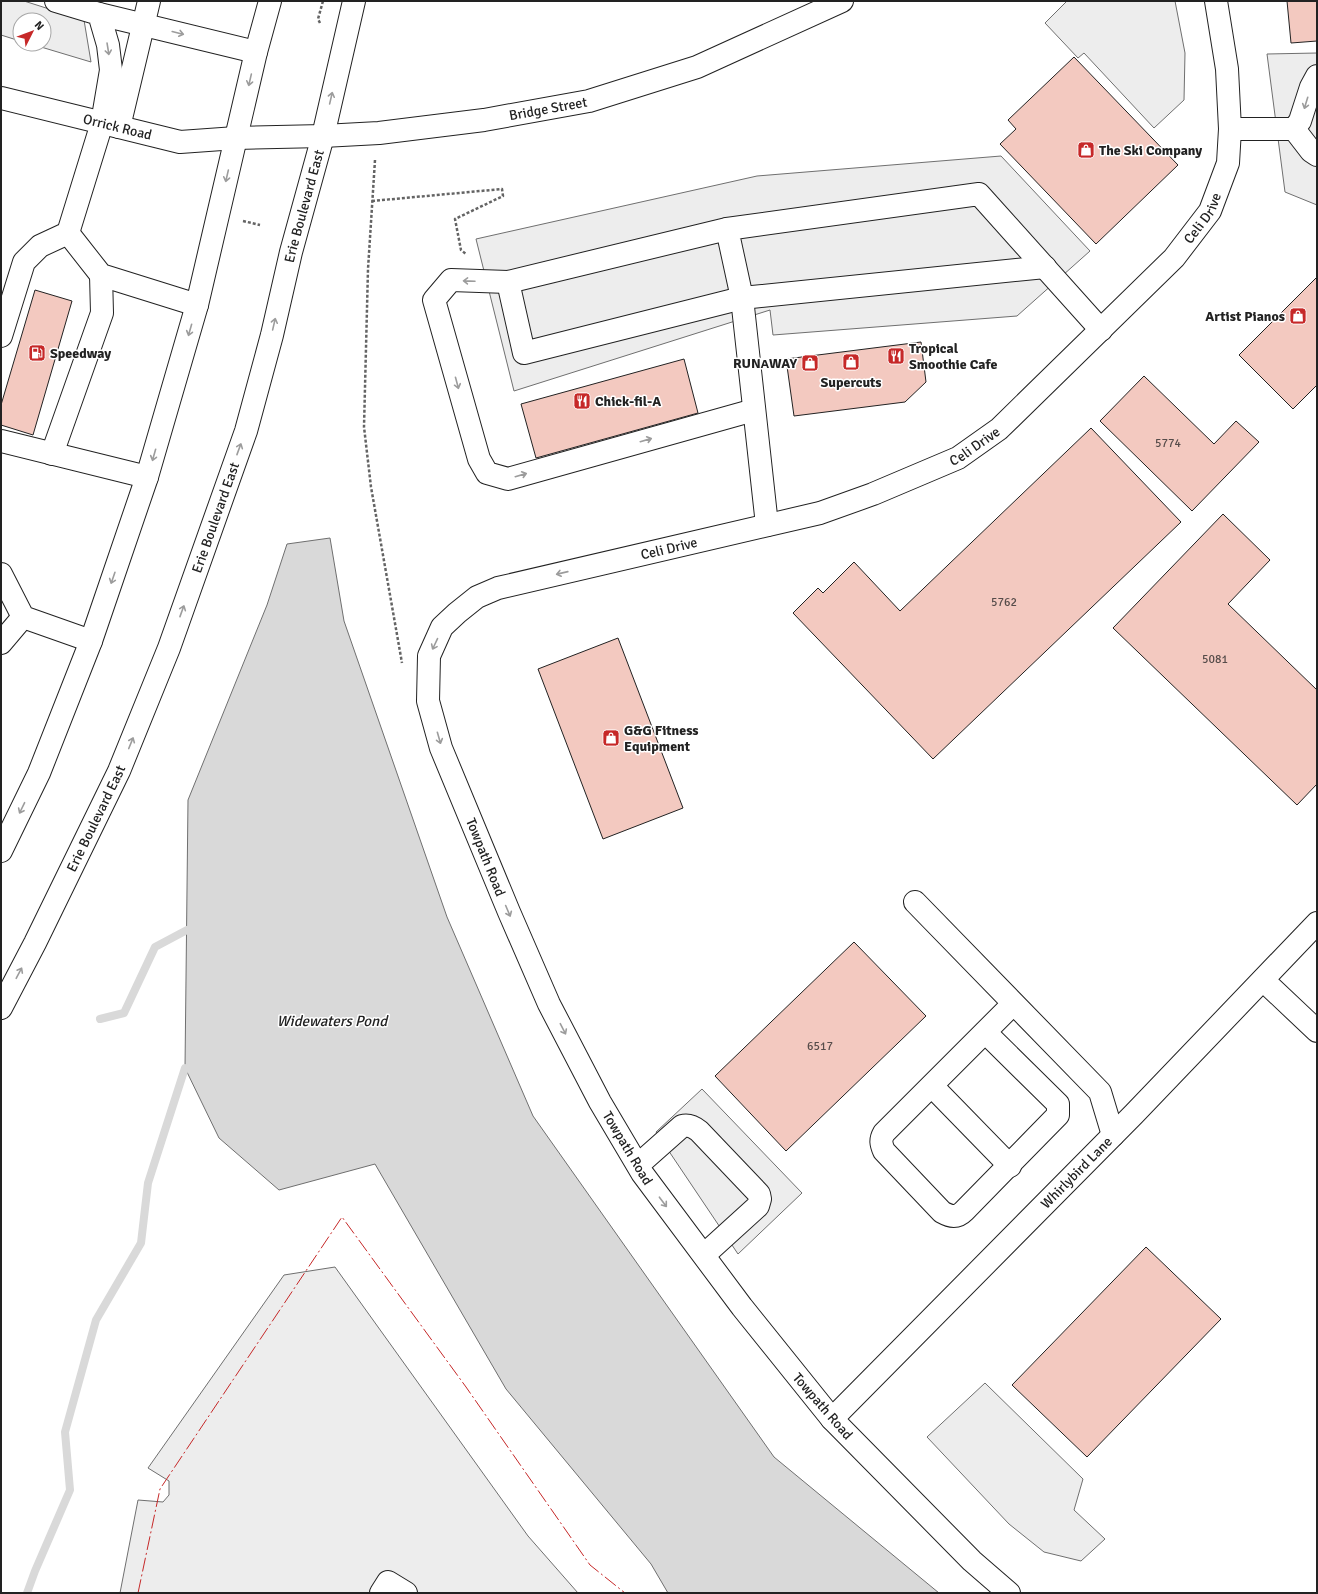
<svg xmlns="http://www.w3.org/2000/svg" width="1318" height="1594" viewBox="0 0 1318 1594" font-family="Signika,sans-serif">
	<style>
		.parking { fill: #ededed; stroke: #6f6f6f }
		.water { fill: #d9d9d9; stroke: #6f6f6f }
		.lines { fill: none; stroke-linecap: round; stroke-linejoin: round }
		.stream { stroke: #d9d9d9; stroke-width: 8 }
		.building { fill: #f3c9c0; stroke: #222 }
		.minor-casing { stroke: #222; stroke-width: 24 }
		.major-casing { stroke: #222; stroke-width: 24 }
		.path { stroke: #646464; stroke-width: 2.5; stroke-dasharray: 3 2; stroke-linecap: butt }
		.minor { stroke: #fff; stroke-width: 22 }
		.major { stroke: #fff; stroke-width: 22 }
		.power { stroke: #c62828; stroke-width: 1; stroke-dasharray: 14 3 2 3; stroke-linecap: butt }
		.oneway { stroke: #9c9c9c }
		.labels { text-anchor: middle; stroke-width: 3; stroke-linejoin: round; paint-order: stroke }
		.number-label { font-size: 12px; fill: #564c4a }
		.street-label { font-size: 14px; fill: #222; stroke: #fff }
		.poi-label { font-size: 14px; font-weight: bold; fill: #222; stroke: #fff; text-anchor: start }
		.water-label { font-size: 15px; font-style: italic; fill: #222; stroke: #fff }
	</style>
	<rect width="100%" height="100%" fill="#fff"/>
	<path class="parking" d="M 1,1 L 24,1 L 84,20 L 91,62 L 31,44 L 44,44 L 44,20 L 20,20 L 20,41 L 1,35 Z
		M 1067,1 L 1175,1 L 1185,53 L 1184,100 L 1154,128 L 1084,53 L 1078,58 L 1045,23 Z
		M 1317,53 L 1317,205 L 1285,192 L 1267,54 Z
		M 1001,156 L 1090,251 L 1017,316 L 773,335 L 770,310 L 514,391 L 476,239 L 757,176 Z
		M 702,1089 L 802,1193 L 738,1254 L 656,1132 Z
		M 335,1267 L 528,1536 L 578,1593 L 120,1593 L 138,1500 L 163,1502 L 169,1495 L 169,1481 L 148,1468 L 284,1275 Z
		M 985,1383 L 1083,1479 L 1074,1510 L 1105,1539 L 1081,1561 L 1044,1552 L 1009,1524 L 927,1437 Z"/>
	<path class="water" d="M 330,538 L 344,621 L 447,917 L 533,1116 L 774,1457 L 939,1593 L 668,1593 L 651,1564 L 506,1389 L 375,1164 L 279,1190 L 219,1138 L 185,1068 L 188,800 L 267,605 L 287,544 Z"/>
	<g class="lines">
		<path class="stream" d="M 100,1019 L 124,1013 L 155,947 L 187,930
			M 27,1593 L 35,1571 L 70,1490 L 65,1432 L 96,1320 L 141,1243 L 148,1183 L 185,1068"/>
	</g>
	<path class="building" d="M 1287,1 L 1317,1 L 1317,41 L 1291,43 Z
		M 1074,57 L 1178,165 L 1096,244 L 1000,144 L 1016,129 L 1008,120 Z
		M 1317,277 L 1317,385 L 1293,409 L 1239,355 Z
		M 35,290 L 72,301 L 33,435 L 1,425 L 1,405 Z
		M 921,342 L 926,382 L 905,402 L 794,416 L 786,359 Z
		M 684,359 L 698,413 L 536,458 L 521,404 Z
		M 1144,376 L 1214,444 L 1236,421 L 1259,442 L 1192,511 L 1100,421 Z
		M 1091,428 L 1181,522 L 933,759 L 793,613 L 818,588 L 823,593 L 854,562 L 900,611 Z
		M 1223,514 L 1270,560 L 1228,604 L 1317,690 L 1317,784 L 1297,805 L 1113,628 Z
		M 618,638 L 683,808 L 603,839 L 538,669 Z
		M 854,942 L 926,1016 L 786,1151 L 715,1076 Z
		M 1146,1247 L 1221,1319 L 1087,1457 L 1012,1385 Z"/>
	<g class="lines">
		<g class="minor-casing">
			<g id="minor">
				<path d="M 99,14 L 256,52"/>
				<path id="s1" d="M 1,98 L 180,142 L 236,138"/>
				<path d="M 119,127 L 149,1"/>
				<path d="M 1230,129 L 1294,129"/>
				<path d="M 1294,129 L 1300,121 L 1311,87 L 1317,76"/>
				<path d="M 1294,129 L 1311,151 L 1317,155"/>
				<path d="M 727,229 L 508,282 L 524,353 L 742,298 L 1045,267"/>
				<path d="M 68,233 L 101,275 L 197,305"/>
				<path d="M 508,282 L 451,280 L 434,300 L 479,459 L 487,473 L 508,479 L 754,410"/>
				<path d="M 1,336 L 24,262 L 40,246 L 68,233 L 102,123 L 111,70 L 108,45 L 99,14 L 56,1"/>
				<path d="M 1,441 L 147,477"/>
				<path d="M 52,454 L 102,313 L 101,275"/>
				<path d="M 767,525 L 742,298 L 727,229 L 979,194 L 1101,330"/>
				<path d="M 1,574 L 23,617 L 91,641"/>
				<path d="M 1,643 L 23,617"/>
				<path d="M 915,902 L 1100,1092 L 1113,1135"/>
				<path d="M 1263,980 L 1317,1031"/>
				<path d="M 985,1032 L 1058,1104 L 1058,1115 L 964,1211 C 957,1218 951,1217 942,1212 L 884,1151 C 881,1144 880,1140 884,1133 C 927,1090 970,1047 1013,1004"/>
				<path d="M 932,1086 L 1010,1166"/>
				<path d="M 638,1165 L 682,1126 C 689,1124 694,1127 699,1131 L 759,1194 L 760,1199 L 758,1206 L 704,1255"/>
				<path id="s2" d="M 832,1419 L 1134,1114 L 1317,923"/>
				<path d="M 381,1593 L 388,1582 L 406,1593"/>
				<path id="s3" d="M 1009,1593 L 972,1561 L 832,1419 L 742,1307 L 642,1173 L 600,1102 L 549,1004 L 509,912 L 441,748 L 428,701 L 429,656 L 442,627 L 457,613 L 477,597 L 498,588 L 820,513 L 873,494 L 958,458 L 999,429 L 1174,258 L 1210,211 L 1228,163 L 1230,129 L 1227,69 L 1216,1"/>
			</g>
		</g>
		<g class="major-casing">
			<g id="major">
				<path id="s4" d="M 236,138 L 323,136 L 379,133 L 484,120 L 589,101 L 697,67 L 842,1"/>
				<path d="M 1,851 L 39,773 L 91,641 L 147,477 L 197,305 L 256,52 L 270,1"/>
				<path id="s5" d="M 1,1008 L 35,943 L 119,771 L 169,648 L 246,431 L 272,335 L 291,252 L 323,136 L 354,1"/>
			</g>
		</g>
		<path class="path" d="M 320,23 L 318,19 L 323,1
			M 375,160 L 368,269 L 364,427 L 371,487 L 402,663
			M 372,201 L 502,189 L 503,196 L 455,219 L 461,250 L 466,254
			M 243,221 L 260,225"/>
		<use href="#minor" class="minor"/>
		<use href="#major" class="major"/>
		<path class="power" d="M 138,1593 L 160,1489 L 342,1217 L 466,1387 L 590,1565 L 625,1593"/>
	</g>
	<defs><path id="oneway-shaft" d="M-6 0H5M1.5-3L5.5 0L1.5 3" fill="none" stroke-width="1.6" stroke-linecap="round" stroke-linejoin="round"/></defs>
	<g class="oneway">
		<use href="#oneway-shaft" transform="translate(178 33) rotate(14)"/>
		<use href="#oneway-shaft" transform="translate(108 49) rotate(81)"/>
		<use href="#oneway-shaft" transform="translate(250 80) rotate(103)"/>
		<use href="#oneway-shaft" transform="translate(331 98) rotate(-77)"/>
		<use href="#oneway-shaft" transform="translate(1306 103) rotate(107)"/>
		<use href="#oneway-shaft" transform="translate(227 176) rotate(103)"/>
		<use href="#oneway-shaft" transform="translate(469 281) rotate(-178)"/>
		<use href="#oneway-shaft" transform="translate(274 324) rotate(-77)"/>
		<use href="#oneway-shaft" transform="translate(190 330) rotate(106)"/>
		<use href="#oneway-shaft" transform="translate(457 383) rotate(75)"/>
		<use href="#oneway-shaft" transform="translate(646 440) rotate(-16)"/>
		<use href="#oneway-shaft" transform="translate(239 449) rotate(-70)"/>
		<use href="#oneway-shaft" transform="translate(154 455) rotate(106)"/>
		<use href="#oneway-shaft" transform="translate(521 475) rotate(-16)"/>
		<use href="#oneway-shaft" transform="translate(562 573) rotate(167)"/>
		<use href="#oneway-shaft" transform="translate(113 578) rotate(109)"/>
		<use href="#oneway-shaft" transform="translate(182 611) rotate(-70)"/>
		<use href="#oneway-shaft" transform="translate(435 644) rotate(115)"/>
		<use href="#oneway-shaft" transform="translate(439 738) rotate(74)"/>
		<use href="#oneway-shaft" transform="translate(131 743) rotate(-68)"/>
		<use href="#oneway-shaft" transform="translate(22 808) rotate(116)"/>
		<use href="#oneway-shaft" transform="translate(508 911) rotate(67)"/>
		<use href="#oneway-shaft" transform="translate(19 973) rotate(-62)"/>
		<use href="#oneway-shaft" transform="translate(563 1029) rotate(63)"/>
		<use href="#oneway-shaft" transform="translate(663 1202) rotate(53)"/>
	</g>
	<defs>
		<g id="shop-square" transform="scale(0.9)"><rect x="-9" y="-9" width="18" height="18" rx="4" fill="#c62828" stroke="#fff"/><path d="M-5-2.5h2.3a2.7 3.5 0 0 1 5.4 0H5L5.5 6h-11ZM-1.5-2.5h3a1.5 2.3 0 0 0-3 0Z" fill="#fff"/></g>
		<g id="fuel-square" transform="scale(0.9)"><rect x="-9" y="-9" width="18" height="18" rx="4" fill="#c62828" stroke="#fff"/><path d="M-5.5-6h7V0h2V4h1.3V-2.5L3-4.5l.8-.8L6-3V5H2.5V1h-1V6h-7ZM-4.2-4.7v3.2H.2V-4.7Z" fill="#fff"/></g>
		<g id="restaurant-square" transform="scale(0.9)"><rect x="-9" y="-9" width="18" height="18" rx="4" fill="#c62828" stroke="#fff"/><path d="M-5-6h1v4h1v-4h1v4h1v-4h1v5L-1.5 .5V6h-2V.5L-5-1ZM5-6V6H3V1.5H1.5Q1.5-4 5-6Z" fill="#fff"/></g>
	</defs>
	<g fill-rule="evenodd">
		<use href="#shop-square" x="1086" y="150"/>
		<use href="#shop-square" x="1298" y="316"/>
		<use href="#fuel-square" x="37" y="353"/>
		<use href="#restaurant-square" x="896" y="356"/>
		<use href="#shop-square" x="851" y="362"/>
		<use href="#shop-square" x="810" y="363"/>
		<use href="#restaurant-square" x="582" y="401"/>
		<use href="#shop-square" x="611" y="738"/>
	</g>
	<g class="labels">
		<g class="number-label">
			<text x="1168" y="447">5774</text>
			<text x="1004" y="606">5762</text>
			<text x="1215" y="663">5081</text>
			<text x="820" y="1050">6517</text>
		</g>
		<g class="street-label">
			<text dy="5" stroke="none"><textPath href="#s4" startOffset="314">Bridge Street</textPath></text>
			<text dy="5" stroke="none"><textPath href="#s1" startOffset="120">Orrick Road</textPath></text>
			<text dy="5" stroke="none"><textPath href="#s5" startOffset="860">Erie Boulevard East</textPath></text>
			<text dy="5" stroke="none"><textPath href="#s3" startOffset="2048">Celi Drive</textPath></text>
			<text dy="5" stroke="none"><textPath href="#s3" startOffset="1724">Celi Drive</textPath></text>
			<text dy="5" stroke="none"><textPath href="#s5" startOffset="536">Erie Boulevard East</textPath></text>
			<text dy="5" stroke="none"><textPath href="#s3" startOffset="1400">Celi Drive</textPath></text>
			<text dy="5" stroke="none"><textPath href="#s5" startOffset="212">Erie Boulevard East</textPath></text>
			<text transform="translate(486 857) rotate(68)" y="5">Towpath Road</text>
			<text transform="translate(628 1148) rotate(59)" y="5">Towpath Road</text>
			<text dy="5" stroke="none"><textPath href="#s2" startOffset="347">Whirlybird Lane</textPath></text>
			<text transform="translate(823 1406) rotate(49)" y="5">Towpath Road</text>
		</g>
		<g class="poi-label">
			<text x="1099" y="155">The Ski Company</text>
			<text x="1285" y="321" text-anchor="end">Artist Pianos</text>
			<text x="909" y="353">Tropical<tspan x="909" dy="16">Smoothie Cafe</tspan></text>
			<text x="50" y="358">Speedway</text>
			<text x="797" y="368" text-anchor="end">RUNᴀWAY</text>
			<text x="851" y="387" text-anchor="middle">Supercuts</text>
			<text x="595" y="406">Chick-fil-A</text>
			<text x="624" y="735">G&amp;G Fitness<tspan x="624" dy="16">Equipment</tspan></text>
		</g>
		<g class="water-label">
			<text x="332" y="1026">Widewaters Pond</text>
		</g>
	</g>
	<rect width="1318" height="1594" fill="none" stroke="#222222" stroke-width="4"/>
	<g transform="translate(32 32) rotate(48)"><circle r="19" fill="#ffffff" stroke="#a7a7a7"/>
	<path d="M0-3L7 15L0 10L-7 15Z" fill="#c62828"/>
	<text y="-6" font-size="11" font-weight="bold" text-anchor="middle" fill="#222222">N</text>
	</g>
</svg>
